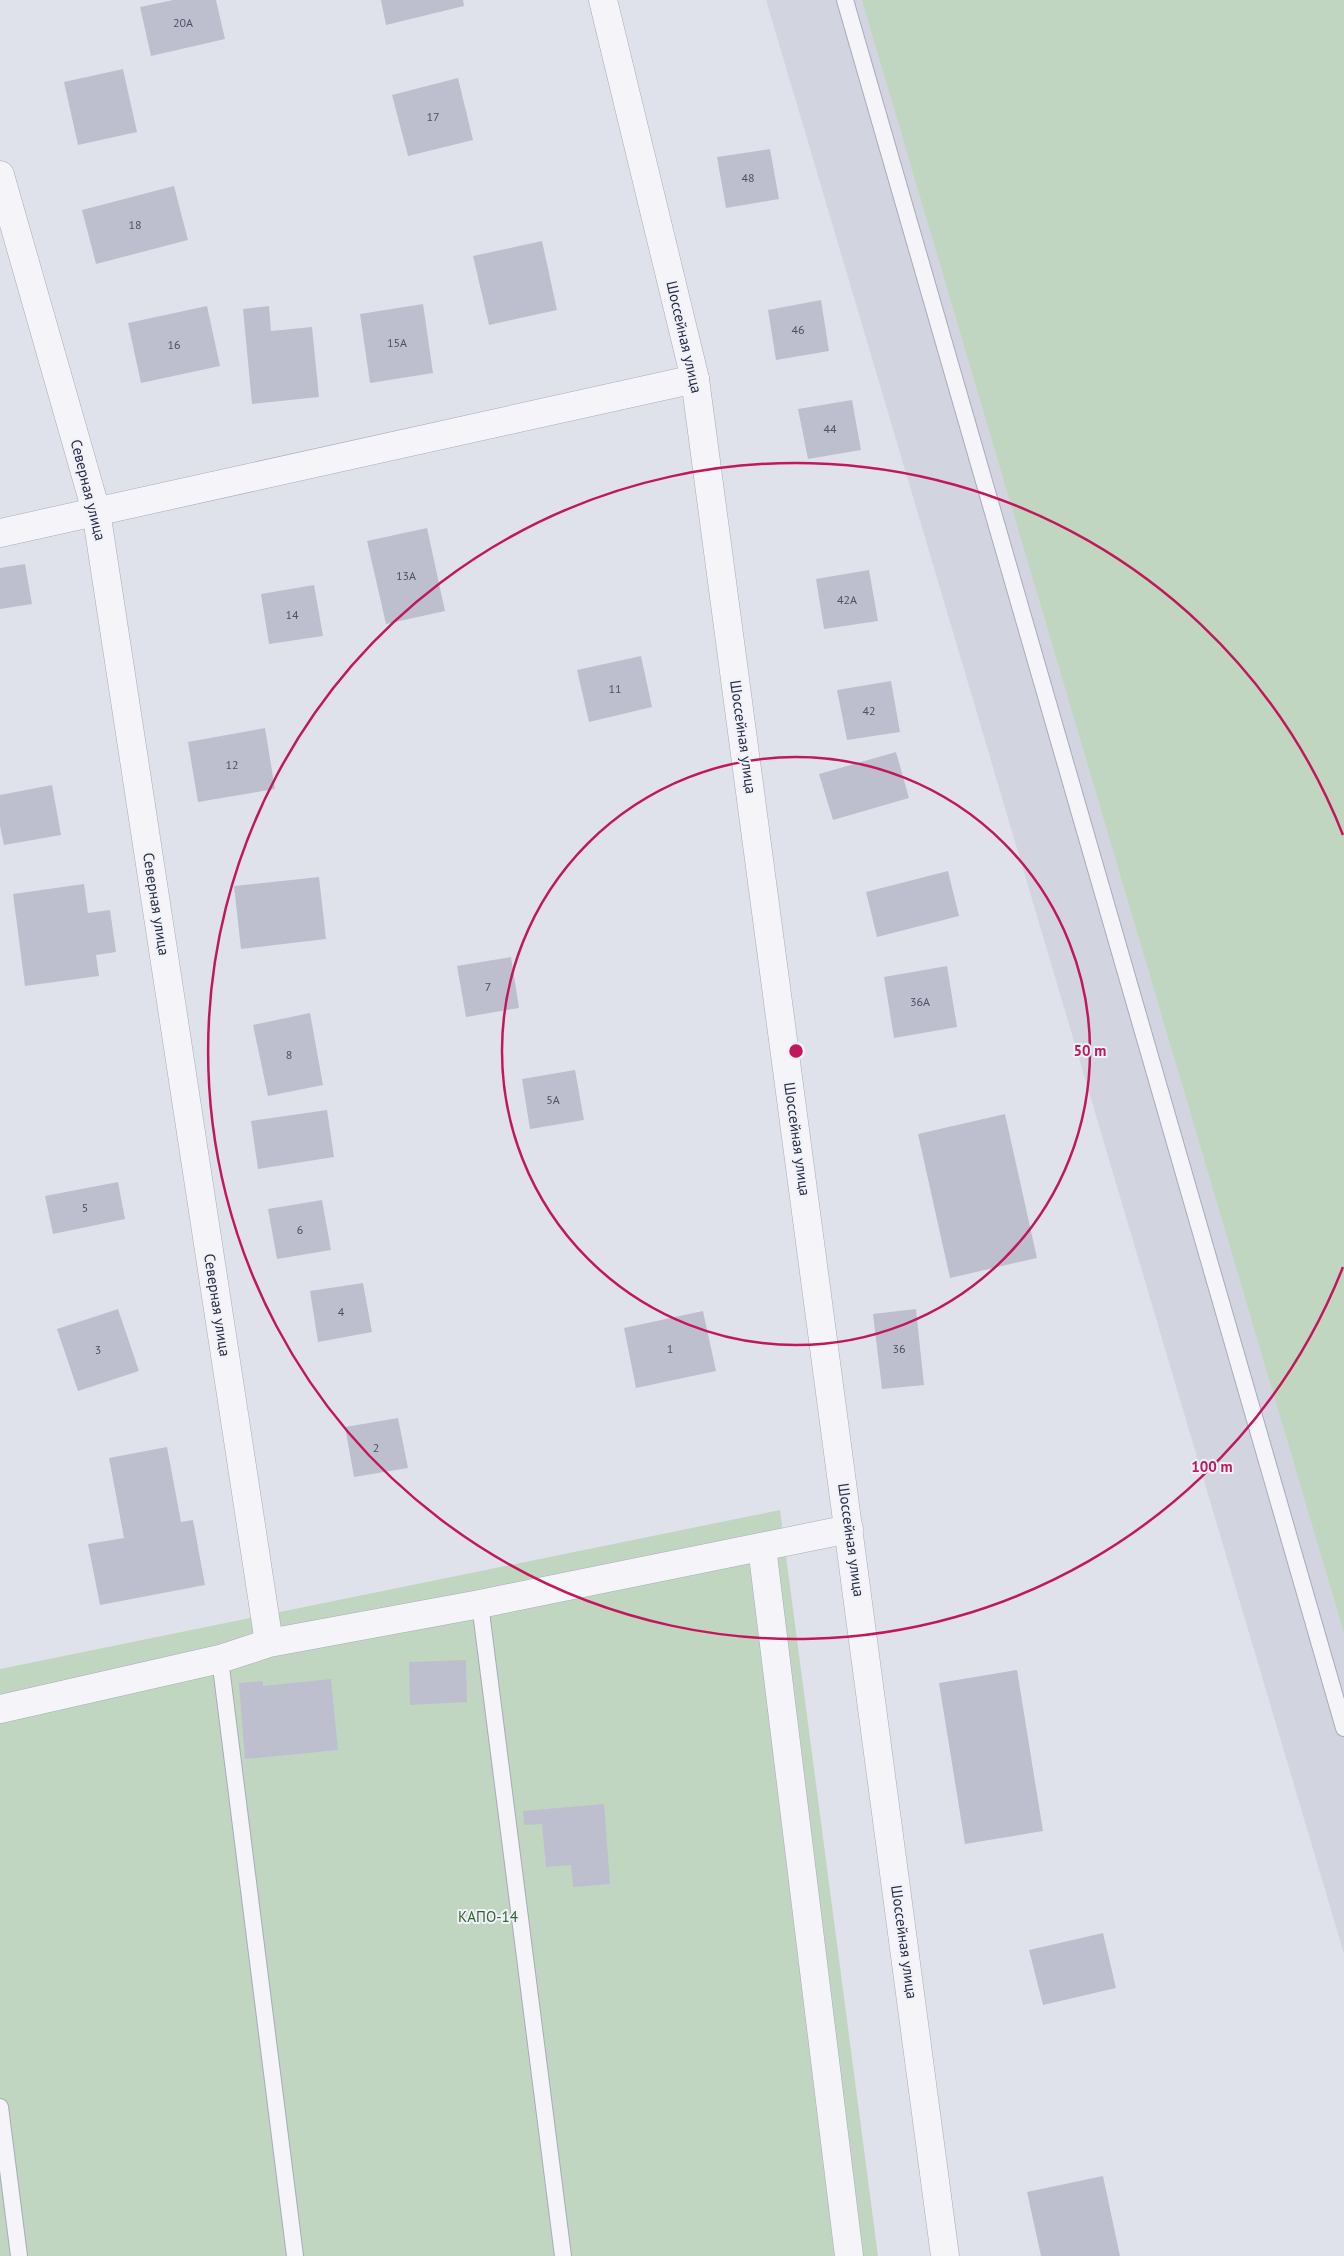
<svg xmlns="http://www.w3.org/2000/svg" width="1344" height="2256" viewBox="0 0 1344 2256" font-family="'PT Sans',sans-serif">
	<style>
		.built { fill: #d2d4e0 }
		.green { fill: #c1d6c1 }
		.building { fill: #bdbfce }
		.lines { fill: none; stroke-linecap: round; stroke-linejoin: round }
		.service-casing { stroke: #a8abb9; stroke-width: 18 }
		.minor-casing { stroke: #a8abb9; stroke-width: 29 }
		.tertiary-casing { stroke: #a8abb9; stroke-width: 29 }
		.service { stroke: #f4f4f9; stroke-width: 16 }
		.minor { stroke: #f4f4f9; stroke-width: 28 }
		.tertiary { stroke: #f4f4f9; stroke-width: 28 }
		.ring { fill: none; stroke: #c2185b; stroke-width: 2.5 }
		.labels { text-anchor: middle; stroke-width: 4; stroke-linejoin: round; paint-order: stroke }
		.number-label { font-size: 12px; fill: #4c5066 }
		.street-label { font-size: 15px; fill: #272b44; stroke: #f0f2f8 }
		.park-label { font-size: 15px; fill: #336235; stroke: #f0f2f8 }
		.centre { fill: #c2185b; stroke: #f0f2f8; stroke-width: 2.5 }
		.ring-label { font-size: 15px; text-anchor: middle; font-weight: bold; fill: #c2185b; stroke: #f0f2f8; stroke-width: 4; stroke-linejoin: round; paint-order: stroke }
	</style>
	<rect width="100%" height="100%" fill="#e0e2eb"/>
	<path class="built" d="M 766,0 L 1344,0 L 1344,1954 Z"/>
	<path class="green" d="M 862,0 L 1344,0 L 1344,1633 Z
		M 780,1510 L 878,2256 L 0,2256 L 0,1669 Z"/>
	<path class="building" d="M 173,0 L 216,0 L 225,39 L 151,56 L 140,7 Z
		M 381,0 L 463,0 L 464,6 L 386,25 Z
		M 123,69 L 137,132 L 78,145 L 64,82 Z
		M 458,78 L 473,140 L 408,156 L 392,95 Z
		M 770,149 L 779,199 L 726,208 L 717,157 Z
		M 174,186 L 188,240 L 96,264 L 82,210 Z
		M 542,241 L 557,310 L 489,325 L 473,256 Z
		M 821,300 L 829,351 L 776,360 L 768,310 Z
		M 423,304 L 433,373 L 370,383 L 360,314 Z
		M 207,306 L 220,366 L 141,383 L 128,323 Z
		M 269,306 L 271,331 L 312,327 L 319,397 L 252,404 L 243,309 Z
		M 852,400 L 861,450 L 808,459 L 798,409 Z
		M 427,528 L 445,611 L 386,624 L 367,541 Z
		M 25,564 L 32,604 L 0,609 L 0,568 Z
		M 869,570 L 878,621 L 824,629 L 816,579 Z
		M 314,585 L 323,636 L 269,644 L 261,594 Z
		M 641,656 L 652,707 L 589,722 L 577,670 Z
		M 891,681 L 900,732 L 847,740 L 837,690 Z
		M 265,728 L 275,789 L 198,802 L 188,742 Z
		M 896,752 L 909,798 L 833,820 L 819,774 Z
		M 52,785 L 61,835 L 4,845 L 0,826 L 0,795 Z
		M 948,871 L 959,916 L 877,937 L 866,892 Z
		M 319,877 L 326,939 L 241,949 L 234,886 Z
		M 84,884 L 88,913 L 110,910 L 116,952 L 96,955 L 99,976 L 25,986 L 13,894 Z
		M 511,957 L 519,1008 L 466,1017 L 457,966 Z
		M 947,966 L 957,1027 L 894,1038 L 884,977 Z
		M 310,1013 L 323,1085 L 268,1096 L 253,1025 Z
		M 575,1070 L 584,1120 L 530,1129 L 522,1079 Z
		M 327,1110 L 334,1157 L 258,1169 L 251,1121 Z
		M 1005,1114 L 1037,1258 L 950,1278 L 918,1134 Z
		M 118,1182 L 125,1219 L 53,1234 L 45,1196 Z
		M 322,1200 L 331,1250 L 277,1259 L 268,1209 Z
		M 363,1283 L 372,1332 L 318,1342 L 310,1291 Z
		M 118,1309 L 139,1371 L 78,1391 L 57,1329 Z
		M 916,1309 L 924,1385 L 882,1389 L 873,1314 Z
		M 703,1311 L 716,1371 L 636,1388 L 624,1328 Z
		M 398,1418 L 408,1468 L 354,1477 L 345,1427 Z
		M 167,1447 L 181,1522 L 193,1520 L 205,1585 L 100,1605 L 88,1544 L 124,1538 L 109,1458 Z
		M 466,1660 L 467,1702 L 410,1705 L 409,1662 Z
		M 1017,1670 L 1043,1831 L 965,1844 L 939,1683 Z
		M 331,1679 L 338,1750 L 245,1759 L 239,1683 L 263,1681 L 263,1686 Z
		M 604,1804 L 610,1884 L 573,1887 L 571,1865 L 546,1867 L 542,1824 L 524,1825 L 523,1811 Z
		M 1103,1933 L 1116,1988 L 1043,2005 L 1029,1950 Z
		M 1103,2176 L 1120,2256 L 1041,2256 L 1027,2192 Z"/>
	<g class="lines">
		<g class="service-casing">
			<path id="service" d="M 845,0 L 1344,1728
				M 480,1604 L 563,2256
				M 220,1659 L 295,2256
				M 0,2107 L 19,2256"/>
		</g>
		<g class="minor-casing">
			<path id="minor" d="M 0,175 L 96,511 L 269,1643
				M 0,533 L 695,379
				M 762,1547 L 849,2256
				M 0,1709 L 220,1659 L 269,1643 L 480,1604 L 849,1529"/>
		</g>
		<g class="tertiary-casing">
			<path id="tertiary" d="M 603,0 L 695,379 L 945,2256"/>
		</g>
		<use href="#service" class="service"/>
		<use href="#minor" class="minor"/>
		<use href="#tertiary" class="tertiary"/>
	</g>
	<g class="ring">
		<circle cx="796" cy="1051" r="294"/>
		<path d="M1343 1267A588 588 0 1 1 1343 835"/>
	</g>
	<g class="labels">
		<g class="number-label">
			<text x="183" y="27">20А</text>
			<text x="433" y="121">17</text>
			<text x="748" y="182">48</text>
			<text x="135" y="229">18</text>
			<text x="798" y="334">46</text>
			<text x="397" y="347">15А</text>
			<text x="174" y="349">16</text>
			<text x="830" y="433">44</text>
			<text x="406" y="580">13А</text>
			<text x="847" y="604">42А</text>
			<text x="292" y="619">14</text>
			<text x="615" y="693">11</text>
			<text x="869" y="715">42</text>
			<text x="232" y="769">12</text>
			<text x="488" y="991">7</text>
			<text x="920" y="1006">36А</text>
			<text x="289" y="1059">8</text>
			<text x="553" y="1104">5А</text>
			<text x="85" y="1212">5</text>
			<text x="300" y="1234">6</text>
			<text x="341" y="1316">4</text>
			<text x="670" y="1353">1</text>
			<text x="899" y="1353">36</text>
			<text x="98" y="1354">3</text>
			<text x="376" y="1452">2</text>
		</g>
		<g class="street-label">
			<text transform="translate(684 337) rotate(77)" y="5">Шоссейная улица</text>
			<text transform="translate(88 490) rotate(76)" y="5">Северная улица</text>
			<text transform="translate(743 737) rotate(82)" y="5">Шоссейная улица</text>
			<text transform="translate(156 904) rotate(81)" y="5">Северная улица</text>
			<text transform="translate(797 1139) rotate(82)" y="5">Шоссейная улица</text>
			<text transform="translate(217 1305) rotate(81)" y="5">Северная улица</text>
			<text transform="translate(851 1540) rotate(82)" y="5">Шоссейная улица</text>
			<text transform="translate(904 1942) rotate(82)" y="5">Шоссейная улица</text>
		</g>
		<g class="park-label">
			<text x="488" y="1922">КАПО-14</text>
		</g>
	</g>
	<circle cx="796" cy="1051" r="8" class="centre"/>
	<g class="ring-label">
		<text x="1090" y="1056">50 m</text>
		<text x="1212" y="1472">100 m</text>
	</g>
</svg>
